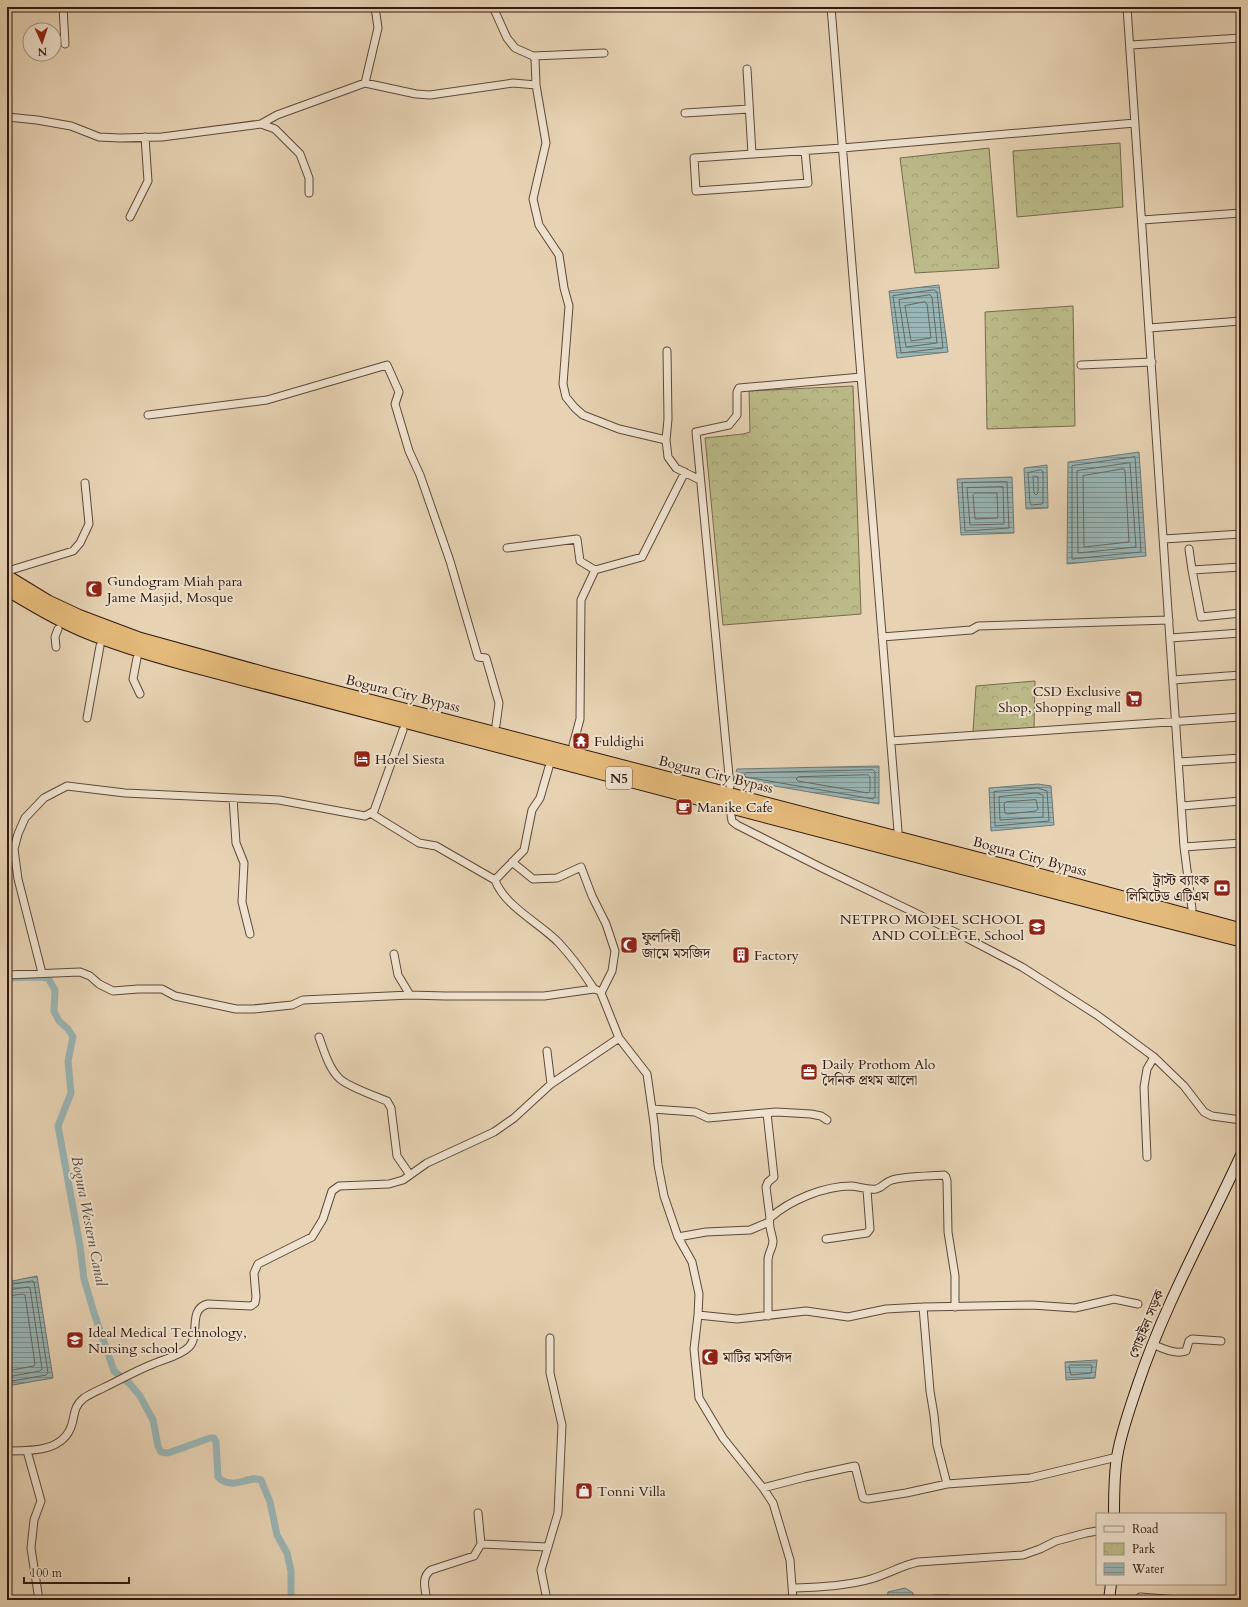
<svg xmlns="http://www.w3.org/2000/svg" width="1248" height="1607" viewBox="0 0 1248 1607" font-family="Cardo,'Noto Serif Bengali',serif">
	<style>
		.park { fill: url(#park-crowns); stroke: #766a4c }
		.water { fill: url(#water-rules); stroke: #6f7773 }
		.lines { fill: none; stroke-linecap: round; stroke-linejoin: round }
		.shore { stroke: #656862; stroke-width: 1 }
		.canal { stroke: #99b6b6; stroke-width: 7 }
		.street-casing { stroke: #5e4838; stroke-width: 9 }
		.secondary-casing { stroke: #31190f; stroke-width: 12 }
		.highway-casing { stroke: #31190f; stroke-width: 15 }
		.street { stroke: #efe2ce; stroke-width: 7 }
		.secondary { stroke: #efe2ce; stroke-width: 10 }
		.highway { stroke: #e4ba7a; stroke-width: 13 }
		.labels { text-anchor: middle; stroke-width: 4; stroke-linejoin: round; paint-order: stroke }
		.shield { fill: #efe2ce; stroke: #6a5548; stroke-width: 1 }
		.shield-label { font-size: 13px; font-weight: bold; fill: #31190f }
		.poi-label { font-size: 14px; fill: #31190f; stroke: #efe2ce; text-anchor: start }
		.street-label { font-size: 14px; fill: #31190f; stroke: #efe2ce }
		.water-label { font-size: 15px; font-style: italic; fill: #504841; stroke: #efe2ce }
	</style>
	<defs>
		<pattern id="park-crowns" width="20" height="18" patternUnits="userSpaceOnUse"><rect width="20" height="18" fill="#bbbb89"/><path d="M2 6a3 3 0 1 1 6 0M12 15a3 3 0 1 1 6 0" fill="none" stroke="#a1a075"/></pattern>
		<pattern id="water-rules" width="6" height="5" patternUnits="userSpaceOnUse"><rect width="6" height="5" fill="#99b6b6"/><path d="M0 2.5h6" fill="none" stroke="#7d9392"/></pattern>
	</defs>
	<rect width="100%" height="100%" fill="#e7d3b4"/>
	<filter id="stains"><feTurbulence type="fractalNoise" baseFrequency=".005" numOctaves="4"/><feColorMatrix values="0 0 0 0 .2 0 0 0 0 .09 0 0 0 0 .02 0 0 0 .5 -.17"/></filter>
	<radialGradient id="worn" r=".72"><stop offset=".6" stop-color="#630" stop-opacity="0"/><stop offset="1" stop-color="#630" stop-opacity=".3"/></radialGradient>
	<path class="park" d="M 1120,143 L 1123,207 L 1017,217 L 1013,151 Z
		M 989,148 L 999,268 L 915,273 L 900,158 Z
		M 1073,306 L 1075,426 L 987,429 L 985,312 Z
		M 853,386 L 861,614 L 723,625 L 705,438 L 743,434 L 750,432 L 749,391 Z
		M 1035,681 L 1034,729 L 973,732 L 976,686 Z"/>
	<path class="water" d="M 939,285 L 948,352 L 897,358 L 889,291 Z
		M 1139,452 L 1146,556 L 1067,564 L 1068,462 Z
		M 1047,465 L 1048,508 L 1026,509 L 1024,468 Z
		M 1012,477 L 1014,533 L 961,535 L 957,479 Z
		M 879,766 L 879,804 L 734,779 L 737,769 Z
		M 1038,784 L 1051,786 L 1054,825 L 991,831 L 989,788 Z
		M 37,1276 L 53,1378 L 7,1386 L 7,1282 Z
		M 1097,1360 L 1095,1378 L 1066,1380 L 1065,1362 Z
		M 905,1588 L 913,1593 L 915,1600 L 887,1600 L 888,1592 Z
		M 933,1595 L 950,1595 L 955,1600 L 929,1600 Z"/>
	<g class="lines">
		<path class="shore" d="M 934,290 L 937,292 L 943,348 L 901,353 L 893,296 Z
			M 930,295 L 932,297 L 937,343 L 906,347 L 899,300 Z
			M 925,302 L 927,304 L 931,338 L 911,341 L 905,306 Z
			M 1135,457 L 1141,552 L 1072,559 L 1072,466 Z
			M 1130,463 L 1136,547 L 1078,553 L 1077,471 Z
			M 1124,469 L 1125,471 L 1129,542 L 1084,547 L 1083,476 Z
			M 1041,470 L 1043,472 L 1043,503 L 1042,504 L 1031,505 L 1030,503 L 1028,473 Z
			M 1035,476 L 1038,477 L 1038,493 L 1036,495 L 1034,493 L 1033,477 Z
			M 1007,482 L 1009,528 L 965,531 L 962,483 Z
			M 1003,487 L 1004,524 L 970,525 L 967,488 Z
			M 975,493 L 997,493 L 998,518 L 975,519 L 973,495 Z
			M 873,770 L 875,772 L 875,797 L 873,799 L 746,777 L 744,775 L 746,773 Z
			M 868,775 L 870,777 L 870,791 L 868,793 L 798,781 L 796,779 L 798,777 Z
			M 1038,788 L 1047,791 L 1049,821 L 995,826 L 994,792 Z
			M 1037,793 L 1043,795 L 1043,817 L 1000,820 L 999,797 Z
			M 1036,800 L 1038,809 L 1036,811 L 1007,814 L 1005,813 L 1004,804 L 1006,802 Z
			M 7,1285 L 32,1281 L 34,1282 L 48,1373 L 46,1375 L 7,1382
			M 7,1290 L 28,1287 L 30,1288 L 42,1369 L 40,1371 L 7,1377
			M 7,1296 L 23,1294 L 25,1295 L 35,1364 L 34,1366 L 7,1371
			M 1071,1365 L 1091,1365 L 1092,1366 L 1091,1373 L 1071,1375 L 1069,1367 Z"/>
		<path class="canal" d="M 7,978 L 40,977 L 48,978 L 55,990 L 54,1011 L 59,1021 L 68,1029 L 73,1037 L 68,1061 L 71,1093 L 58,1126 L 80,1246 L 84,1279 L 95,1316 L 114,1371 L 130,1384 L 140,1396 L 153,1420 L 158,1446 L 161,1452 L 168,1453 L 210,1438 L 214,1438 L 216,1442 L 218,1477 C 233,1492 249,1474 261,1480 L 270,1502 L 277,1535 L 287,1553 L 291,1571 L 291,1600"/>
		<g class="street-casing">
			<path id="street" d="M 63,7 L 65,44
				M 493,7 L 507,38 L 515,48 L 533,56 L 535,59 L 536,85
				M 831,7 L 898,831
				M 1127,7 L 1184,847 L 1192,909
				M 1131,45 L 1241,38
				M 533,56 L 604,53
				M 747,69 L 752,154
				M 365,83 L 378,28 L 375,7
				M 685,113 L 749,109
				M 7,117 L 37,120 L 71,126 L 99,137 L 120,138 L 162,137 L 261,124
				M 805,151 L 808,183 L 696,191 L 694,158 C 743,155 792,151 842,148 L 1135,123
				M 309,193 L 309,178 L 300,154 L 275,129 L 261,124 L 277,115 L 365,83 L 416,94 L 430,95 L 513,83 L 536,85 L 546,143 L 533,199 L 539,225 L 559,255 L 564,288 L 569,306 L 563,384 L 566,397 L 575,408 L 583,415 L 619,429 L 666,440 L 668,457 L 676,468 L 700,480
				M 130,217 L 148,181 L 145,137
				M 1142,220 L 1241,213
				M 1149,328 L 1241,321
				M 1081,365 L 1152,362
				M 148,415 L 267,400 L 387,365 L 399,392 L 395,404 L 409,451 L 420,475 L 450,561 L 478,657 L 486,658 L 499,703 L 496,725
				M 666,440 L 668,419 L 667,351
				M 1164,539 L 1241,534
				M 507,548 L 577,539 L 580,561 L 595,570
				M 1189,549 L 1192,570 L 1241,567
				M 11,570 L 73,551 L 80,543 L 89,524 L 85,483
				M 1192,570 L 1201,617 L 1241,613
				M 882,637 L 971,630 L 978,626 L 1169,620
				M 1170,638 L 1241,633
				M 56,647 L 55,637 L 58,629
				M 137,658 L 133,679 L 140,694
				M 1173,680 L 1241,675
				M 87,718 L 100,646
				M 891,741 L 1241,717
				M 573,745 L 580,719 L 581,600 L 595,570 L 642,557 L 685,472
				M 1179,762 L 1241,758
				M 549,767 L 540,798 L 532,810 L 524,850 L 495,880 C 505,907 540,923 559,943 C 572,957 583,972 594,989 L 597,990
				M 730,786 L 696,432 L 729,425 L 737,415 L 737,392 L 739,388 L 861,377
				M 233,798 L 236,843 L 244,863 L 242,902 L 250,934
				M 1182,806 L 1241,801
				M 372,814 L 419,843 L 436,846 L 495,880
				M 731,815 L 732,821 L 737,825 L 822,868 L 959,934 L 1022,967 L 1097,1015 L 1154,1057 L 1184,1086 L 1204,1112 L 1212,1116 L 1241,1120
				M 1184,847 L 1241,843
				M 512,862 L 533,879 L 557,878 L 581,867 L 592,896 L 606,924 L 615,951 L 612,971 L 601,993 L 619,1038 L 647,1074 L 654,1123 L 658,1165 L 664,1196 L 678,1237 L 692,1262 L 699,1294 L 698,1315
				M 394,954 L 398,975 L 410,995
				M 42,973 L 18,879 L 14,849 L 18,834 L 25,818 L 44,798 L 67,786 L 125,793 L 279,800 L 365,816 L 374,811 L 403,730
				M 7,975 L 80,972 L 90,976 L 99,984 L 113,991 L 138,989 L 162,989 L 175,996 L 236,1009 L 253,1009 L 292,1005 L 303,1000 L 410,995 L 445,996 L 544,996 L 594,989
				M 547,1051 L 551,1084
				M 652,1109 L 695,1112 L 708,1118 L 776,1112 L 811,1114 L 821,1116 L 827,1120
				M 767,1113 L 774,1177 L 768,1182 L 766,1187 L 770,1218 C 768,1225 772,1234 773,1241 C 773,1248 768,1253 768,1260 L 768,1316
				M 1147,1157 L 1144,1087 L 1147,1069 L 1154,1057
				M 410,1175 L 427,1163 L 494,1132 L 514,1118 L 551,1084 L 619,1038
				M 770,1218 C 790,1200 824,1186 852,1186 C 860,1187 867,1190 876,1189 C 882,1188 885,1182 892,1180 C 904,1176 930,1176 944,1175 L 946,1177 L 947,1181 L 948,1232 L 955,1276 L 955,1307
				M 678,1237 L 706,1232 L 750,1230 L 769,1222
				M 826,1239 L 867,1233 L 870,1229 L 867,1190
				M 923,1307 L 930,1391 L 934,1415 L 937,1445 L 947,1484
				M 1152,1344 C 1162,1348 1175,1355 1186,1351 L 1189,1341 L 1192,1339 L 1221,1341
				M 7,1451 C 31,1451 64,1452 72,1424 C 75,1413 74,1406 84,1398 C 90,1394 97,1391 103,1388 C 120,1380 135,1371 153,1364 C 164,1359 180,1356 189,1347 C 201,1335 187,1309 208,1304 L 251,1306 L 255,1303 L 256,1297 L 254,1273 L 258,1264 L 312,1237 L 323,1219 L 332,1191 L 339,1186 L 389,1184 L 403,1180 L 410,1175 L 397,1156 L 391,1108 L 387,1101 C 375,1096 349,1087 340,1079 C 329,1069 324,1051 319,1037
				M 27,1451 L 41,1501 L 34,1520 L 31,1548 L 39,1600
				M 763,1488 L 805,1477 L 855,1466 L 863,1498 L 868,1499 L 906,1493 L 947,1484 L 1030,1478 L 1117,1457
				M 481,1544 L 548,1547
				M 794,1588 C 819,1587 847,1586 871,1579 C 888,1574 900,1566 918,1562 L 1023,1555 L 1040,1549 L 1056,1541 L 1086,1533 L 1097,1531
				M 427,1600 C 425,1589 421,1577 431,1570 L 474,1556 L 481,1544 L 478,1513
				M 547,1600 L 541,1570 L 558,1513 L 562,1425 L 550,1373 L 550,1338
				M 793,1600 L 790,1560 L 773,1503 L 763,1488 L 723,1438 L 699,1398 L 694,1349 L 698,1315 L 737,1319 L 806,1311 L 848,1317 L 886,1309 L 923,1307 L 1032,1305 L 1075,1308 L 1114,1299 L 1138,1304
				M 1138,1600 L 1140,1597 L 1179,1600"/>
		</g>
		<g class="secondary-casing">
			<path id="secondary" d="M 1114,1514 C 1114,1495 1114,1476 1117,1457 C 1121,1432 1130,1408 1138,1384 C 1165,1304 1206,1231 1241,1155
				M 1109,1600 L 1111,1584"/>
		</g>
		<g class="highway-casing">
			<path id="highway" d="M 7,577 L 48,602 L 78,616 L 139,639 L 269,675 L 1005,866 L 1241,930
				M 7,589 C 32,604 58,620 85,631 C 117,644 150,654 183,663 L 1143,915 L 1241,940"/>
		</g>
		<use href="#street" class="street"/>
		<use href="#secondary" class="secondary"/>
		<use href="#highway" class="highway"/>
	</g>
	<defs>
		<g id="mosque-square" transform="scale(0.9)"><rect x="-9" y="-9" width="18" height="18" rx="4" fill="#8f2418" stroke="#efe2ce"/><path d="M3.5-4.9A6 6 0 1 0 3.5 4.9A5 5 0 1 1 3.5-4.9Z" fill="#fff"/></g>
		<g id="supermarket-square" transform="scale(0.9)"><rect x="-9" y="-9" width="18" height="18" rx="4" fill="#8f2418" stroke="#efe2ce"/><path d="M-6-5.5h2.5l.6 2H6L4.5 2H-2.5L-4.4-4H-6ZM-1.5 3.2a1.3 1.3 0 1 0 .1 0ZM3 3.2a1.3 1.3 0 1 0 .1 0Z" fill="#fff"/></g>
		<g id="temple-square" transform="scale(0.9)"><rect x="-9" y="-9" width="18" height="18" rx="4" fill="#8f2418" stroke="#efe2ce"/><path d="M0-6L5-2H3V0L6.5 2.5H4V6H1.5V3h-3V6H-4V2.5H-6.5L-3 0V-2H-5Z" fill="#fff"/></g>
		<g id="hotel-square" transform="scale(0.9)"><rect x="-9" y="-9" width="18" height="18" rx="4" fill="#8f2418" stroke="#efe2ce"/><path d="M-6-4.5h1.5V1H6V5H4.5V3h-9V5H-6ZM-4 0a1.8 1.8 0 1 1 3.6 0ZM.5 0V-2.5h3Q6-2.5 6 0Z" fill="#fff"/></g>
		<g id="cafe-square" transform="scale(0.9)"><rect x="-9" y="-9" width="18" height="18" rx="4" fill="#8f2418" stroke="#efe2ce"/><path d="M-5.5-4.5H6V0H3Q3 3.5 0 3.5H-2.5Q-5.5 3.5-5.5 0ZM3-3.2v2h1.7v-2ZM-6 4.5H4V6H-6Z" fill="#fff"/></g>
		<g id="bank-square" transform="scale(0.9)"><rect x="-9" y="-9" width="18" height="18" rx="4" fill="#8f2418" stroke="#efe2ce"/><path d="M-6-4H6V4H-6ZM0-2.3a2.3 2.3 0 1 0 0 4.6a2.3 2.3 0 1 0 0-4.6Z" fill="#fff"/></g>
		<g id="school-square" transform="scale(0.9)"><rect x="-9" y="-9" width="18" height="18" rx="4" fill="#8f2418" stroke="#efe2ce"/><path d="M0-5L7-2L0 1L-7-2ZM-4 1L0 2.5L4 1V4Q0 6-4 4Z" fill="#fff"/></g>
		<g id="building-square" transform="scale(0.9)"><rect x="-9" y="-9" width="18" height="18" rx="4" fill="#8f2418" stroke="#efe2ce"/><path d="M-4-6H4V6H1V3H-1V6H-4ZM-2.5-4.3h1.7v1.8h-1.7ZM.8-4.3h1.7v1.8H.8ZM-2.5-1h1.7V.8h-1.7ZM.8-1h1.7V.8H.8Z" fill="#fff"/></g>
		<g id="office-square" transform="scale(0.9)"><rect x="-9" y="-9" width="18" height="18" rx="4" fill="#8f2418" stroke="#efe2ce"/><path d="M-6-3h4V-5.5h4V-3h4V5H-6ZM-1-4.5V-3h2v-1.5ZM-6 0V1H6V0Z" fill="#fff"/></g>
		<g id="shop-square" transform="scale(0.9)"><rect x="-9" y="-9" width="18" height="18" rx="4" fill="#8f2418" stroke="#efe2ce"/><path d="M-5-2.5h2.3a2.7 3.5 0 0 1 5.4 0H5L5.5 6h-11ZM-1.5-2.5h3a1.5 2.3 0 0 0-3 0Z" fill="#fff"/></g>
	</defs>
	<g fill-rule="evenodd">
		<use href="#mosque-square" x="94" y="589"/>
		<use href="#supermarket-square" x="1134" y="699"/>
		<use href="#temple-square" x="581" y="741"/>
		<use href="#hotel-square" x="362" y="759"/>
		<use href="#cafe-square" x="684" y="807"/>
		<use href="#bank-square" x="1222" y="888"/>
		<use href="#school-square" x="1037" y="927"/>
		<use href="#mosque-square" x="629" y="945"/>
		<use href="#building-square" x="741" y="955"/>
		<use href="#office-square" x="809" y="1072"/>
		<use href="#school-square" x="75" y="1340"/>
		<use href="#mosque-square" x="710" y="1357"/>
		<use href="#shop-square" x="584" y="1491"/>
	</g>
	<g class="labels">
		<rect class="shield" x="606" y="767" width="26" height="22" rx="3"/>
		<g class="shield-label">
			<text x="619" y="783">N5</text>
		</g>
		<g class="poi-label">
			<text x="107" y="586">Gundogram Miah para<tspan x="107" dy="16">Jame Masjid, Mosque</tspan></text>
			<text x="1121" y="696" text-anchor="end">CSD Exclusive<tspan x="1121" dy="16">Shop, Shopping mall</tspan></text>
			<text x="594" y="746">Fuldighi</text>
			<text x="375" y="764">Hotel Siesta</text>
			<text x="697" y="812">Manike Cafe</text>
			<text x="1209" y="885" text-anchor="end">ট্রাস্ট ব্যাংক<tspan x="1209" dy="16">লিমিটেড এটিএম</tspan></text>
			<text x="1024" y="924" text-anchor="end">NETPRO MODEL SCHOOL<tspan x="1024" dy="16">AND COLLEGE, School</tspan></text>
			<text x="642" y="942">ফুলদিঘী<tspan x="642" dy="16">জামে মসজিদ</tspan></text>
			<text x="754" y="960">Factory</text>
			<text x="822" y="1069">Daily Prothom Alo<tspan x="822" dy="16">দৈনিক প্রথম আলো</tspan></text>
			<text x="88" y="1337">Ideal Medical Technology,<tspan x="88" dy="16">Nursing school</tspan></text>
			<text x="723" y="1362">মাটির মসজিদ</text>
			<text x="597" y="1496">Tonni Villa</text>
		</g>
		<g class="street-label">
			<text transform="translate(403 693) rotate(14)" y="5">Bogura City Bypass</text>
			<text transform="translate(716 774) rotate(14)" y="5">Bogura City Bypass</text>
			<text transform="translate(1030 856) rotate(15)" y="5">Bogura City Bypass</text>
			<text transform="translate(1146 1324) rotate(-68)" y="5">গোহাইল সড়ক</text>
		</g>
		<g class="water-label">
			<text transform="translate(89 1221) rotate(79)" y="5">Bogura Western Canal</text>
		</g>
	</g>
	<rect width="1248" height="1607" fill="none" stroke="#e7d3b4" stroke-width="24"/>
	<rect x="8" y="8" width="1232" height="1591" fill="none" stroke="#31190f" stroke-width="2"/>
	<rect x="12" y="12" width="1224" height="1583" fill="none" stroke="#31190f"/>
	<rect x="1096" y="1513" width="130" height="72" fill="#efe2ce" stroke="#a39282"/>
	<rect x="1104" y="1526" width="20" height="6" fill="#efe2ce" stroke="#a39282"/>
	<text x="1132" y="1533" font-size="12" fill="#31190f">Road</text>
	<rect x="1104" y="1543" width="20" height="12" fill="url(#park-crowns)" stroke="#a39282"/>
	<text x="1132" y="1553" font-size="12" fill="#31190f">Park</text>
	<rect x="1104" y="1563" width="20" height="12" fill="url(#water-rules)" stroke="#a39282"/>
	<text x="1132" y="1573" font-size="12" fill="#31190f">Water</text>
	<g transform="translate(42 42) rotate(177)"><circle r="19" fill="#efe2ce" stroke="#a39282"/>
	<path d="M0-3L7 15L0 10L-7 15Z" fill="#8f2418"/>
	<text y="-6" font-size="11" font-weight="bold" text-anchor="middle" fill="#31190f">N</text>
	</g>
	<path d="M24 1577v6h105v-6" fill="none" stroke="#31190f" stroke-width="2"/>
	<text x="30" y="1577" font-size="12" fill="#31190f" stroke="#efe2ce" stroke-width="3" paint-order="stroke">100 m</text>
	<rect width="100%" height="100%" filter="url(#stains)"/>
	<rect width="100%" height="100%" fill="url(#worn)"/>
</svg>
